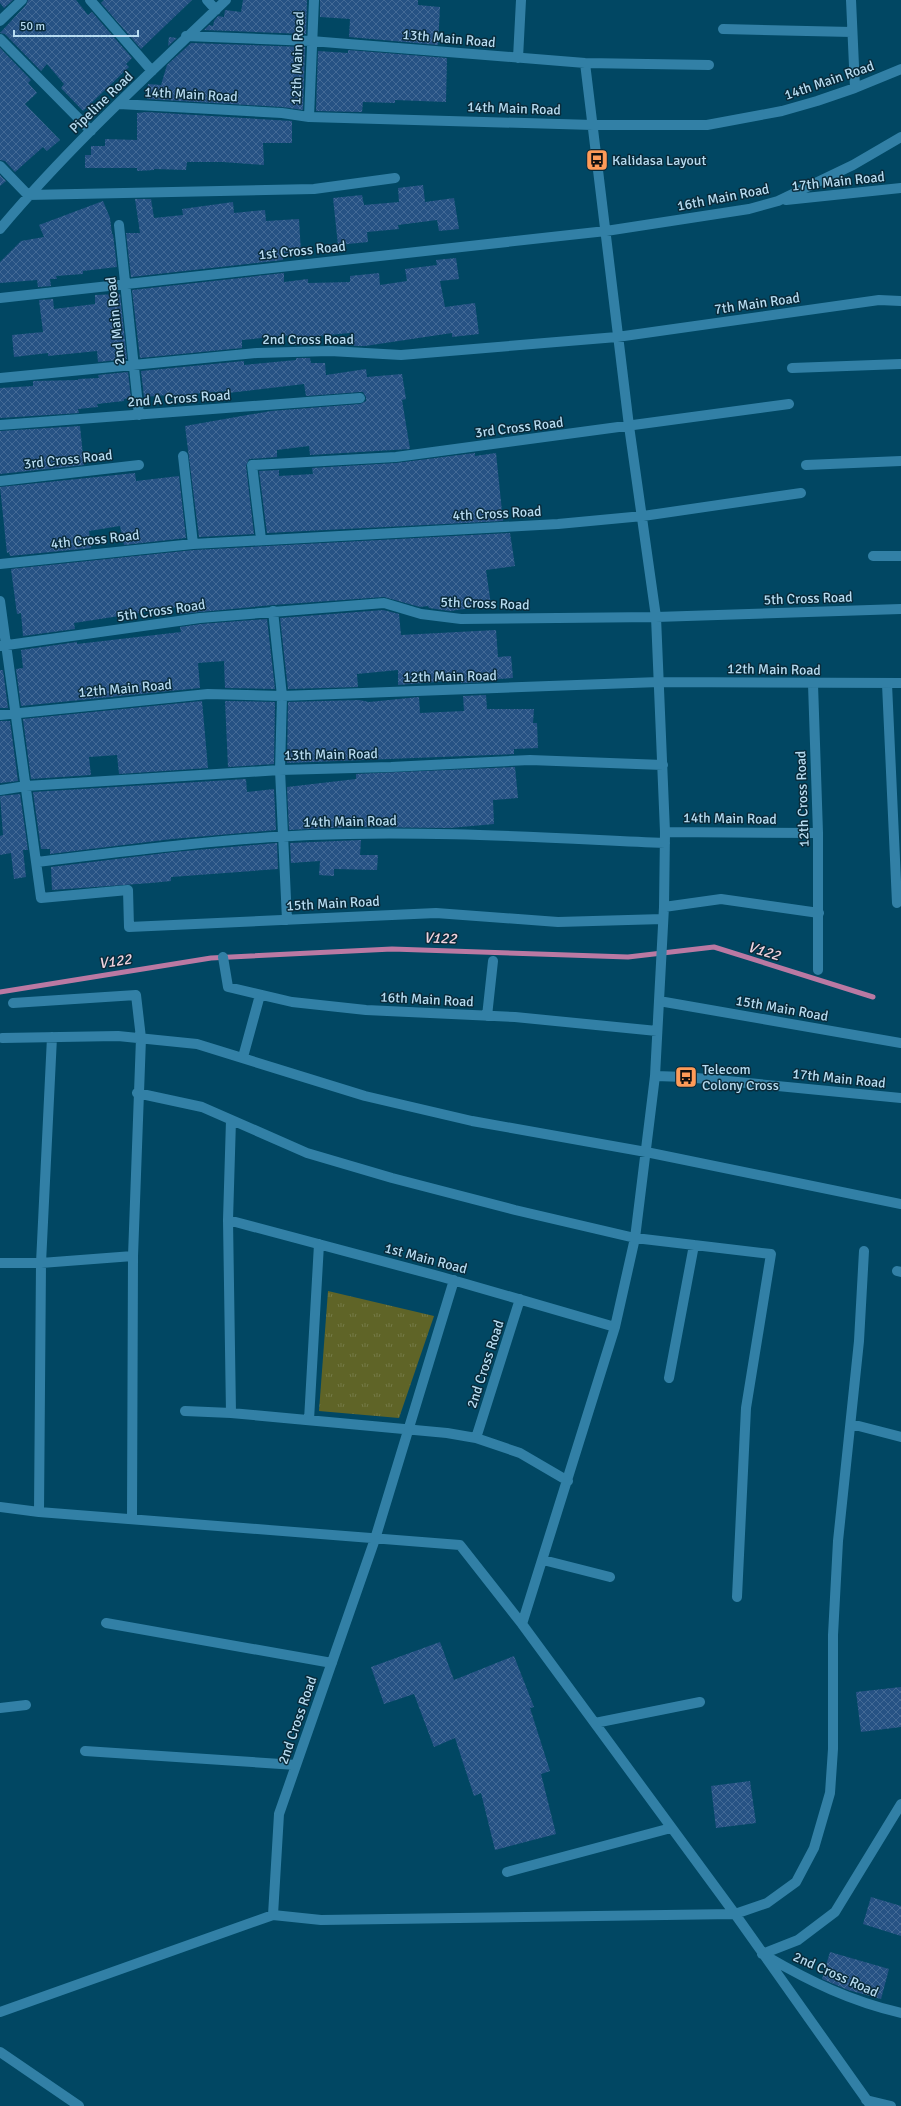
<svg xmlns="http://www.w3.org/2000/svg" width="901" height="2106" viewBox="0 0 901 2106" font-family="Signika,sans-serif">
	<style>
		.grass { fill: url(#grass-tufts) }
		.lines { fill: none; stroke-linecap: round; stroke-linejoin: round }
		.stream { stroke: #ba79a3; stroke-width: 5 }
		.building { fill: url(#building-cross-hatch) }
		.minor { stroke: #3280a6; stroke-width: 10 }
		.labels { text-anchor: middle; stroke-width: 3; stroke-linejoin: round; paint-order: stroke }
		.street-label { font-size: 14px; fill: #b8dcf1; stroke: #092b3b }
		.poi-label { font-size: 14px; fill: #b8dcf1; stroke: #092b3b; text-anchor: start }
		.water-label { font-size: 15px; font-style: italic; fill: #f1d3de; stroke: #092b3b }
	</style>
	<defs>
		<pattern id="grass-tufts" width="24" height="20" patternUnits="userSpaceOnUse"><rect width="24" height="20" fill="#5f6427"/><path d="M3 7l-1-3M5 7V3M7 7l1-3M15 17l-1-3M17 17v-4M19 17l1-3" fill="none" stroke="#747a47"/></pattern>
		<pattern id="building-cross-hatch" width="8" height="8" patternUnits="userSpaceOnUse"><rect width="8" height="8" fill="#265284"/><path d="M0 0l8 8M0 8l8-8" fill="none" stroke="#436a96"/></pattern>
	</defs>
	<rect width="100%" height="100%" fill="#014763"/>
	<path class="grass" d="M 328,1291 L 434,1316 L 399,1418 L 319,1411 Z"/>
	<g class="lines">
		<path class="stream" d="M 0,992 L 211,958 L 392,949 L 628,957 L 714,947 L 873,997"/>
	</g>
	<path class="building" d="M 0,0 L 13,0 L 4,8 L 0,3 Z
		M 28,0 L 76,0 L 88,15 L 92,12 L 132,58 L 126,64 L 129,67 L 83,111 L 61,88 L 64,84 L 47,64 L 41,71 L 5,34 L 0,33 L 26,5 Z
		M 104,0 L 192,0 L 141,49 L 101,3 Z
		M 243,0 L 307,0 L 306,34 L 204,30 L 209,25 L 213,26 L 214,21 L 218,16 L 224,17 L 225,10 L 241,12 Z
		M 320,0 L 418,0 L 418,5 L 440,7 L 438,45 L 349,37 L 350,19 L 320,17 Z
		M 169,37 L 177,38 L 168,46 Z
		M 191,43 L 305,47 L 303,110 L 282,107 L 147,99 L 148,84 L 161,85 L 167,65 Z
		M 0,48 L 31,80 L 28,83 L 37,93 L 25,104 L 60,140 L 47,151 L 43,147 L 15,172 L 5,161 L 0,160 Z
		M 348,50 L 447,58 L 446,102 L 395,100 L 395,103 L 363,102 L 362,112 L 316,111 L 318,51 L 348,53 Z
		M 147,112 L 292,121 L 292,143 L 263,143 L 264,165 L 223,162 L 187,162 L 186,170 L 154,169 L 154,170 L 137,171 L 137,168 L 85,168 L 85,155 L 91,155 L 91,146 L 105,146 L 105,139 L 137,140 L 137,113 Z
		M 0,175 L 6,181 L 0,186 Z
		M 423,185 L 425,202 L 454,198 L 459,229 L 439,231 L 437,220 L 398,225 L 399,229 L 367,232 L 368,242 L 338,245 L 333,198 L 362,195 L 364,205 L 399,202 L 398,188 Z
		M 135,199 L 151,199 L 154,218 L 183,215 L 182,209 L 233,202 L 234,213 L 265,210 L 266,221 L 299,219 L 301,253 L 282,253 L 283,260 L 131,277 L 126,233 L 140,233 Z
		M 103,201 L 110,218 L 112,234 L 113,234 L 117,267 L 83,271 L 83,274 L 56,276 L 57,279 L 50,279 L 51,286 L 38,287 L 37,280 L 0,283 L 0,262 L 21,241 L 44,237 L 39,225 Z
		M 456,258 L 459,279 L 440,281 L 445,307 L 475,303 L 479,334 L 452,337 L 452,333 L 365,346 L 354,346 L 353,343 L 351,344 L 350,333 L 308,337 L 309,345 L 294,345 L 293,335 L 242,340 L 242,348 L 140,358 L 132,290 L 284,273 L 284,282 L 308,279 L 308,283 L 350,282 L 350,276 L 379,273 L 380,285 L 407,281 L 405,269 L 437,265 L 436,260 Z
		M 120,294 L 127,359 L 98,362 L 97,351 L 48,356 L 48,353 L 14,357 L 12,335 L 43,332 L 39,300 L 53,299 L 54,309 L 95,304 L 95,295 Z
		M 296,358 L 310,358 L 311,363 L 325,363 L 326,375 L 366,369 L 367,377 L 402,374 L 406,399 L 402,400 L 410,449 L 310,455 L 309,446 L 277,450 L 277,457 L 249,459 L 246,466 L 254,534 L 199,537 L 185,426 L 271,411 L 360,404 L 366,401 L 366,397 L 363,392 L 360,392 L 306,396 L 304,384 L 228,393 L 227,391 L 191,394 L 191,397 L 168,397 L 168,395 L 144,397 L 141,371 L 244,361 L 244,365 L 296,360 Z
		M 128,372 L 131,398 L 124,399 L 124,401 L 97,404 L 98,407 L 78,409 L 79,413 L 0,418 L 0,388 L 33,386 L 33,381 L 78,380 L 78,379 L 99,378 L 98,375 Z
		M 80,426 L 84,465 L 0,474 L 0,431 Z
		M 475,453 L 475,456 L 496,453 L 503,521 L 267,533 L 259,471 L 279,470 L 279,476 L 313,474 L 312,468 L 396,463 Z
		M 135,473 L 136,481 L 179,476 L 186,538 L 124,545 L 120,526 L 89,531 L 91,548 L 10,556 L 9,552 L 7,553 L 0,487 Z
		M 510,533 L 515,566 L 486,570 L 491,605 L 450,611 L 429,608 L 428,606 L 420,607 L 384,597 L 273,605 L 179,614 L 178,607 L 74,623 L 75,629 L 23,636 L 21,613 L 17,614 L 11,569 L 194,550 Z
		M 383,610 L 399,614 L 401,635 L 496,630 L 498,657 L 511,656 L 513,678 L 484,680 L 484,682 L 461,683 L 461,680 L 398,685 L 398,670 L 357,674 L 358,687 L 288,689 L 280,618 Z
		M 267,619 L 275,689 L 225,688 L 224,661 L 198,663 L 200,688 L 21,706 L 16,669 L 23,668 L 21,650 L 77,642 L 77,644 L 181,632 L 180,627 L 201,624 Z
		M 0,670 L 3,670 L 8,708 L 0,708 Z
		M 486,695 L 487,709 L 534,709 L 533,723 L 537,723 L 538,748 L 514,749 L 514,754 L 287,763 L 288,702 L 359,700 L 369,702 L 419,697 L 420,713 L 464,711 L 463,696 Z
		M 202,701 L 208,768 L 119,774 L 117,755 L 89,757 L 91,775 L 31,779 L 23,719 Z
		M 225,701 L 275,702 L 274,764 L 228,767 Z
		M 0,721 L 10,721 L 18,781 L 0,783 Z
		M 515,767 L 518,798 L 493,800 L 494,824 L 450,828 L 354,827 L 289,830 L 287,787 L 356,779 L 356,774 Z
		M 246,779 L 247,792 L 274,789 L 276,830 L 172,839 L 50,854 L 50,849 L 41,849 L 33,792 Z
		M 20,794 L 28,850 L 23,850 L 26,877 L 14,879 L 11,853 L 0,855 L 0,836 L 3,835 L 0,796 Z
		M 361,840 L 360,855 L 378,855 L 377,870 L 334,869 L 334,876 L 319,875 L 320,861 L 291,863 L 290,843 Z
		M 277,843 L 278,869 L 171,877 L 171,881 L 151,883 L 52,890 L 51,867 L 174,852 Z
		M 440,1642 L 454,1680 L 514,1656 L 534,1707 L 530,1708 L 550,1771 L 541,1774 L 556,1834 L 495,1850 L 481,1793 L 474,1796 L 455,1738 L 434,1747 L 414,1694 L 384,1704 L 371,1667 Z
		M 901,1687 L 901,1727 L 861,1732 L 856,1692 Z
		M 750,1781 L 756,1823 L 716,1828 L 711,1786 Z
		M 871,1897 L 901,1906 L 901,1936 L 863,1924 Z
		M 830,1952 L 889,1969 L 881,1999 L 848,1990 L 822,1979 Z"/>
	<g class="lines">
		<path class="minor" d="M 90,0 L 152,71
			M 207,0 L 216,10
			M 851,0 L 855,88
			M 0,21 L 22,0
			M 723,29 L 852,32
			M 186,36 L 311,41 L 585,63 L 709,65
			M 0,39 L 91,131
			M 518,58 L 521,0
			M 119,104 L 282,113 L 309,117 L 593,125 L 707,125 L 782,111 L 817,101 L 855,88 L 901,69
			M 309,117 L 314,0
			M 0,166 L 28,195 L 314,189 L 395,178
			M 786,200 L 901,188
			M 119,225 L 139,415
			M 0,229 C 69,147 149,74 226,0
			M 0,298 L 606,231 L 749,209 L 778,201 L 853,165 L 901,137
			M 792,368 L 901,364
			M 0,378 L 257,353 L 330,351 L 401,355 L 617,337 L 879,300 L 901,301
			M 0,425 L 360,398
			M 183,456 L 193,544
			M 806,465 L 901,461
			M 0,481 L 139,465
			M 261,539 L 252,465 L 396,457 L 789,404
			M 873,556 L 901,556
			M 0,564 L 193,544 L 558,524 L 643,516 L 801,493
			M 0,601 L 41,898 L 128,890 L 129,927 L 436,913 L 558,922 L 663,919
			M 273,611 L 282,696 L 280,770 L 287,920
			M 0,646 L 200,618 L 384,603 L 421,614 L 461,619 L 656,617 L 901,609
			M 813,684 L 818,833 L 818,970
			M 887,684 L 897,903
			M 0,715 L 208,694 L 282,696 L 659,682 L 901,683
			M 0,790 L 26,786 L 280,770 L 391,767 L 530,760 L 663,765
			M 665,832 L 818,833
			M 36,862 C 127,851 219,839 310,835 C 428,830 547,838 665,843
			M 664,907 L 721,899 L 819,913
			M 223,957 L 228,987 L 292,1002 L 366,1010 L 515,1017 L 657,1031
			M 659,1001 L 901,1043
			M 13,1003 L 136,995 L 141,1038 L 133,1256 L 132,1519
			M 487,1016 L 493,961
			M 2,1038 L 118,1036 L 197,1044 L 365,1096 L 472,1121 L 646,1152 L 901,1204
			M 243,1057 L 260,995
			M 655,1076 L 686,1077 L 901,1098
			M 137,1093 L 202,1107 L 307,1153 L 392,1178 L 515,1210 L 635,1238 L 771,1254 L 746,1408 L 737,1597
			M 228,1220 L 442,1277 L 615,1327
			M 0,1263 L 41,1263 L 133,1256
			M 897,1271 L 901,1272
			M 669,1378 L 694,1245
			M 185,1411 L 231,1413 L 447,1433 L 476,1438 L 520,1453 L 568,1481
			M 231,1413 L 228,1220 L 231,1120
			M 309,1420 L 319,1244
			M 851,1424 L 901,1437
			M 476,1438 L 520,1299
			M 0,1507 L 39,1512 L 460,1545 L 522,1624 L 735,1914 L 871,2106
			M 39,1512 L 41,1263 L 52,1037
			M 543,1560 L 610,1577
			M 106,1623 L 332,1663
			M 522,1624 L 615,1327 L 635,1238 L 655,1076 L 664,907 L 665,832 L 656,617 L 629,426 L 585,63
			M 0,1708 L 26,1705
			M 595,1723 L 700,1702
			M 85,1751 L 296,1765
			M 507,1872 L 671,1828
			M 273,1915 L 279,1814 L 375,1539 L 454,1280
			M 762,1954 L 798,1940 L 835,1912 L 901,1804
			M 766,1956 C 811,1982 850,2001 901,2013
			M 0,2012 L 273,1915 L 321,1920 L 735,1914 L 767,1903 L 796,1882 L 814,1848 L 830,1793 L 833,1749 L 833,1635 L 838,1541 L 859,1341 L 864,1251
			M 0,2052 L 79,2106
			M 866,2100 L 891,2106"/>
	</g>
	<defs>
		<g id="bus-square" transform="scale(1.15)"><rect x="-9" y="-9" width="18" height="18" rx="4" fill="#fe9b58" stroke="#092b3b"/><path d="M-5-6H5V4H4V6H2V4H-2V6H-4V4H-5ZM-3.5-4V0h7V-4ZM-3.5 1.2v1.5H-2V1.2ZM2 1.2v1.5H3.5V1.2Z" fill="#111"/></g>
	</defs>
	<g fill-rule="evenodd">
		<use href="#bus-square" x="597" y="160"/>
		<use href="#bus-square" x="686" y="1077"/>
	</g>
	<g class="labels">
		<g class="street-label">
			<text transform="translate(449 38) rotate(5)" y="5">13th Main Road</text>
			<text transform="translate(297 58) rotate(-88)" y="5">12th Main Road</text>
			<text transform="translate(829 80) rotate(-19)" y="5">14th Main Road</text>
			<text transform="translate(191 94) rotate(3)" y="5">14th Main Road</text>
			<text transform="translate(101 102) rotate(-44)" y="5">Pipeline Road</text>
			<text transform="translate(514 108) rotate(2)" y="5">14th Main Road</text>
			<text transform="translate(838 181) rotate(-6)" y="5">17th Main Road</text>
			<text transform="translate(723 197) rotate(-11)" y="5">16th Main Road</text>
			<text transform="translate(302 250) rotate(-6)" y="5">1st Cross Road</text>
			<text transform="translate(757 303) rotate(-8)" y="5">7th Main Road</text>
			<text transform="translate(115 321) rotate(-96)" y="5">2nd Main Road</text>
			<text x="308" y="344">2nd Cross Road</text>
			<text transform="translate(179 398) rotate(-4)" y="5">2nd A Cross Road</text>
			<text transform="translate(519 427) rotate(-7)" y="5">3rd Cross Road</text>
			<text transform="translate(68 459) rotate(-6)" y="5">3rd Cross Road</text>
			<text transform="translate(497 513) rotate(-3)" y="5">4th Cross Road</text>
			<text transform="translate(95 539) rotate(-6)" y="5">4th Cross Road</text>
			<text transform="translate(808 598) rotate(-2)" y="5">5th Cross Road</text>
			<text transform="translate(485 603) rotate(2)" y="5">5th Cross Road</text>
			<text transform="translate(161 610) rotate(-8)" y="5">5th Cross Road</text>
			<text transform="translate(774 669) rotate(1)" y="5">12th Main Road</text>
			<text transform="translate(450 676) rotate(-1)" y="5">12th Main Road</text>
			<text transform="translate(125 688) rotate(-5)" y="5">12th Main Road</text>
			<text transform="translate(331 754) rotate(-1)" y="5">13th Main Road</text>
			<text transform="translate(802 799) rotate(-92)" y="5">12th Cross Road</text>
			<text transform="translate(730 818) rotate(1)" y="5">14th Main Road</text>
			<text transform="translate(350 821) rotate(-1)" y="5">14th Main Road</text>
			<text transform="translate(333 903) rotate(-3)" y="5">15th Main Road</text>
			<text transform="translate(427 999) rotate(3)" y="5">16th Main Road</text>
			<text transform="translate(782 1008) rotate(10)" y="5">15th Main Road</text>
			<text transform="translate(839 1078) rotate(6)" y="5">17th Main Road</text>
			<text transform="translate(426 1258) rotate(15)" y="5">1st Main Road</text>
			<text transform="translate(485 1364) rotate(-72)" y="5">2nd Cross Road</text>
			<text transform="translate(297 1720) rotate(-71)" y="5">2nd Cross Road</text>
			<text transform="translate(836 1974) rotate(24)" y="5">2nd Cross Road</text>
		</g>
		<g class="poi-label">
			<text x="612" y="165">Kalidasa Layout</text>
			<text x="702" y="1074">Telecom<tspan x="702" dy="16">Colony Cross</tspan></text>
		</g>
		<g class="water-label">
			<text transform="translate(440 938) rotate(2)" y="5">V122</text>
			<text transform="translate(764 951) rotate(17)" y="5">V122</text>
			<text transform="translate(115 961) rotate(-9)" y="5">V122</text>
		</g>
	</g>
	<path d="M14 30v6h124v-6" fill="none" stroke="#b8dcf1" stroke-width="2"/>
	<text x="20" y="30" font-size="12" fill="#b8dcf1" stroke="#092b3b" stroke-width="3" paint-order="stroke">50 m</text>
</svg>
